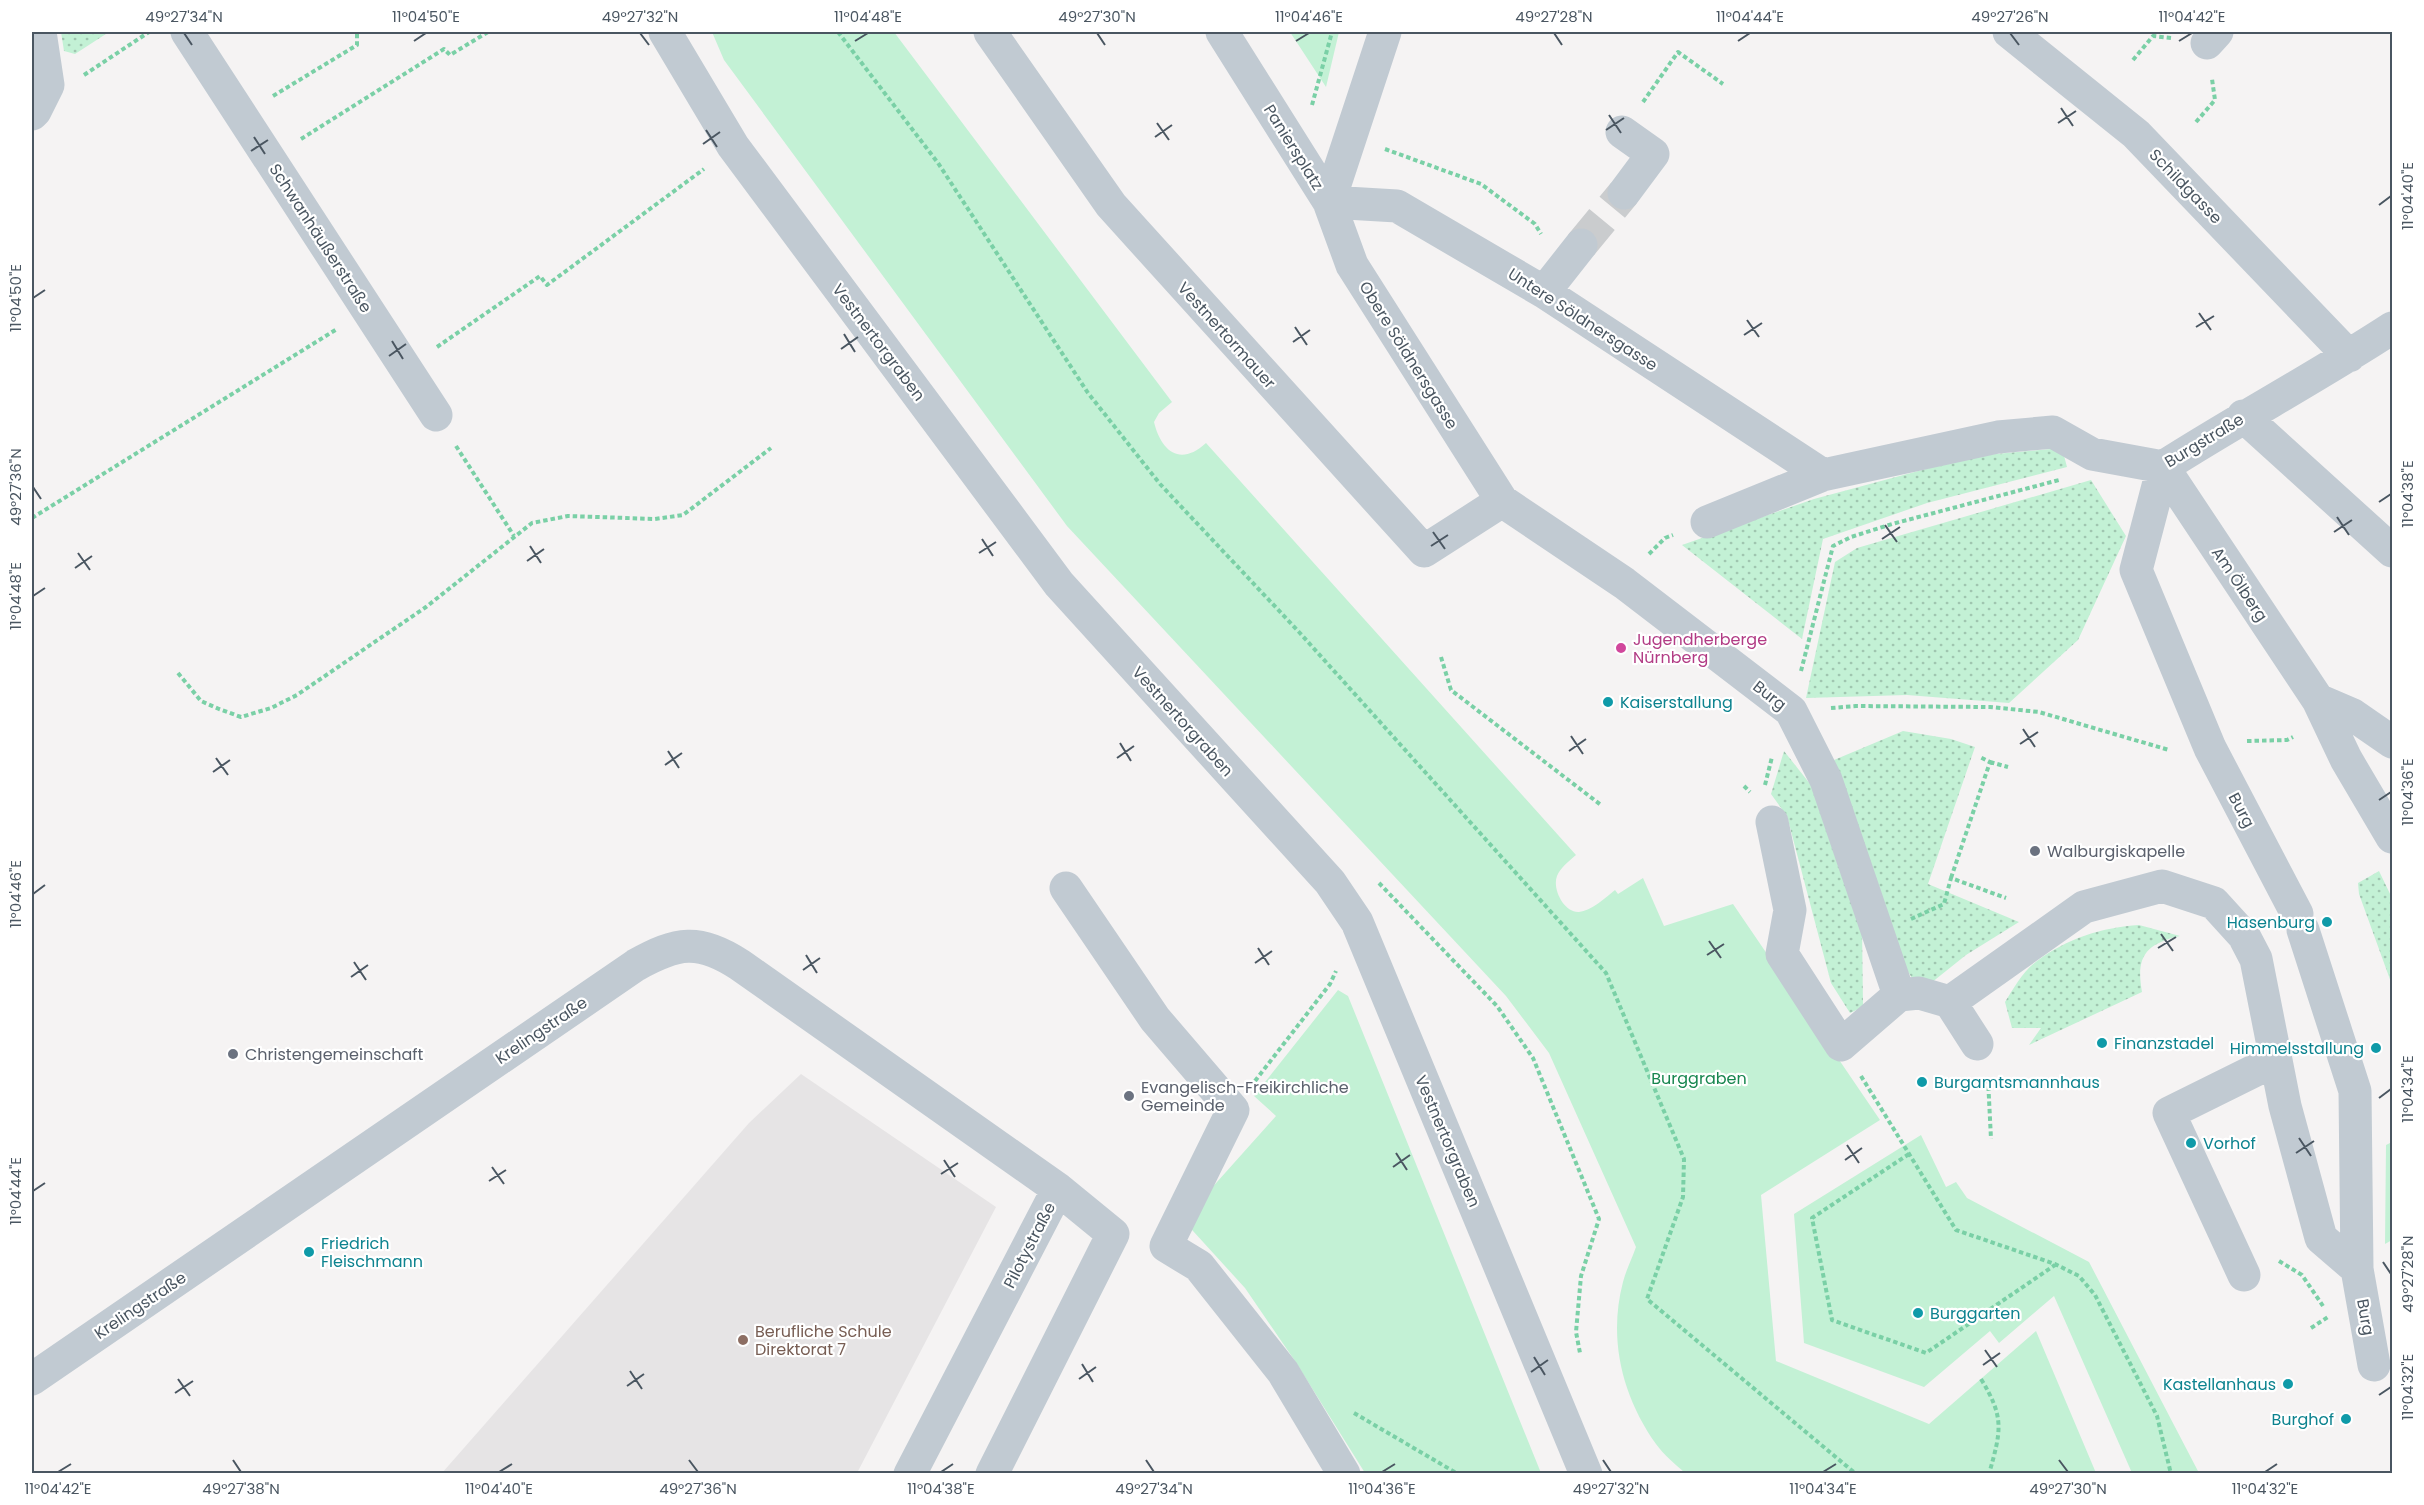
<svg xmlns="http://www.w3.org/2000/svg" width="2424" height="1505" viewBox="0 0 2424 1505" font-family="Poppins,sans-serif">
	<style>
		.education { fill: #e6e4e5 }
		.grass { fill: url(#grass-dots) }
		.green { fill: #c3f1d5 }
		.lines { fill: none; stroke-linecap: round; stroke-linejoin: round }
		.minor-tunnel { stroke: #caccce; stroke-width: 33; stroke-dasharray: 33 16; stroke-linecap: butt }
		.path { stroke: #7ad0a6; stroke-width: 4; stroke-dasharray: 4.5 3; stroke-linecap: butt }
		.minor { stroke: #c1cad2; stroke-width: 33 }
		.ticks { fill: none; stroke: #4a5661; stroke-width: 2 }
		.hotel-dot { fill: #d1479c; stroke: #fff; stroke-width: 2 }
		.culture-dot { fill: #0f9aa8; stroke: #fff; stroke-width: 2 }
		.worship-dot { fill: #6b7280; stroke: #fff; stroke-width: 2 }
		.education-dot { fill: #8d6e63; stroke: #fff; stroke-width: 2 }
		.labels { text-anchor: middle; stroke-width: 4.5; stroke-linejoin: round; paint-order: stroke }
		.street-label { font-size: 16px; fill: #4a5661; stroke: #fff }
		.hotel-label { font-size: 16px; fill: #b23c85; stroke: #fff; text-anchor: start }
		.culture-label { font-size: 16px; fill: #0d838f; stroke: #fff; text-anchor: start }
		.worship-label { font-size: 16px; fill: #5b616d; stroke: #fff; text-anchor: start }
		.park-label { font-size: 16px; fill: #17864f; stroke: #fff }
		.education-label { font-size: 16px; fill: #785e54; stroke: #fff; text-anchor: start }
		.neatline { fill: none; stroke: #4a5661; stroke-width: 2 }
		.ticks-label { font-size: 15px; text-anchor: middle; fill: #4a5661 }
	</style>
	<defs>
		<pattern id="grass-dots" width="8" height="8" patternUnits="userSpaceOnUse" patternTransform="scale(1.5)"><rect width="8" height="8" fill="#c3f1d5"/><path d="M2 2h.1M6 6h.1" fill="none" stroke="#a0c6b0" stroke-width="1.8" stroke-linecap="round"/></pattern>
	</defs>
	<rect width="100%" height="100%" fill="#f5f3f3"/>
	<path class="education" d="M 801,1074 L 996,1207 L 857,1473 L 442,1473 L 749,1123 Z"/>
	<path class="grass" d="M 61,32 L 109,32 L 75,54 L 64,51 Z
		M 2062,448 L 2067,467 L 1927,503 L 1823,539 L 1802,639 L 1682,545 L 1814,499 L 1974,456 Z
		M 2091,480 L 2126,536 L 2078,640 L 2009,703 L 1907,695 L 1806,698 L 1835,562 L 1857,548 Z
		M 1903,731 L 1951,739 L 1975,747 L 1928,884 L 2019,922 L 1966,955 L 1921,991 L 1906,969 L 1834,760 Z
		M 1784,751 L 1822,799 L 1862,925 L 1863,1007 L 1850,1013 L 1831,983 L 1787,816 L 1771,794 Z
		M 2379,871 L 2392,898 L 2392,985 L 2359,894 L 2358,883 Z
		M 2139,925 L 2180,936 C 2144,944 2136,958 2142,992 L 2029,1045 L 2041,1028 L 2012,1028 L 2005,1002 C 2014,988 2023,971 2037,961 C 2066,939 2103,927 2139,925 Z"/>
	<path class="green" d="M 712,32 L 894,32 L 1172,402 L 1159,413 L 1154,422 C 1161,451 1180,467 1206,443 L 1576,855 C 1569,861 1560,868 1557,876 C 1552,889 1564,913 1579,912 C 1591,911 1605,898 1615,890 L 1618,894 L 1643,878 L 1664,926 L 1733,904 L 1880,1120 L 1761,1195 L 1776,1361 L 1929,1424 L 2036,1331 L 2096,1473 L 1685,1473 C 1675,1464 1664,1455 1656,1444 C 1622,1396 1608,1339 1623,1282 C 1626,1270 1632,1259 1636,1247 L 1549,1053 L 1506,996 L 1067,526 L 724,60 Z
		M 1290,32 L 1339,32 L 1326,87 Z
		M 1338,990 L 1348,996 L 1541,1473 L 1365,1473 L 1295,1361 L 1245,1288 L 1183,1220 L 1276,1116 L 1254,1096 Z
		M 1921,1135 L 1946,1187 L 1956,1182 L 1967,1198 L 2089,1262 L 2199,1473 L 2132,1473 L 2054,1296 L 1999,1343 L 1990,1331 L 1924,1387 L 1804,1343 L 1794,1214 Z
		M 2392,1142 L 2392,1240 L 2385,1244 L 2386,1145 Z"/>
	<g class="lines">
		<path class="minor-tunnel" d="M 1581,245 L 1624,193"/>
		<path class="path" d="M 838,32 L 938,163 L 1088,393 L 1160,484 L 1299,632 L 1606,973 L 1684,1159 L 1683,1197 L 1647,1299 L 1856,1474
			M 2133,60 L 2153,36 L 2171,38
			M 84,75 L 149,32
			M 273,96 L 357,45 L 357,32
			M 1643,102 L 1678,52 L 1723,84
			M 1312,105 L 1332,32
			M 2196,122 L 2215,100 L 2212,79
			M 301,139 L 444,49 L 450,55 L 488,32
			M 1385,149 L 1481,184 L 1535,224 L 1541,234
			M 437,347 L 540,276 L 547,285 L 704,169
			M 456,446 L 514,536
			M 32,518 L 337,329
			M 1649,554 L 1665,538 L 1673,535
			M 1441,657 L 1451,690 L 1601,805
			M 1801,671 L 1833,546 L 1851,537 L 1892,524 L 2059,480
			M 178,673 L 201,701 L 219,709 L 241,717 L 271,708 L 297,695 L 426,607 L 532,523 L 568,516 L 655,519 L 683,515 L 771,448
			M 1831,708 L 1856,706 L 1990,707 L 2039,712 L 2169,750
			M 2247,741 L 2287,740 L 2293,737
			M 1990,762 L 2008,767
			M 1765,785 L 1772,757
			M 1744,786 L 1750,792
			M 1951,878 L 1990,762 L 1980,757
			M 1379,883 L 1497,1006 L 1533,1058 L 1599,1219 L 1581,1276 L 1576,1332 L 1580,1353
			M 1911,919 L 1944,904 L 1951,878 L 2006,898
			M 1861,1076 L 1956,1230 L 2055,1264 L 2079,1276 L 2095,1295 L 2157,1416 L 2171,1474
			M 1988,1079 L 1991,1139
			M 1255,1081 L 1330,984 L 1336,971
			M 1909,1154 L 1812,1218 L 1832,1320 L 1926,1353 L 2055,1265
			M 2279,1261 L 2302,1275 L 2323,1306
			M 2311,1328 L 2328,1317
			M 1981,1379 C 2005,1418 2001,1431 1989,1474
			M 1354,1413 L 1458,1474"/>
		<path class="minor" d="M 187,32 L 436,415
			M 665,32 L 733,146 L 1059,584 L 1330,882 L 1357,922 L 1586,1474
			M 990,32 L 1111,205 L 1424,551 L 1502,501
			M 1222,32 L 1329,202 L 1385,32
			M 2009,32 L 2136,134 L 2349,356
			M 2207,43 L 2217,32
			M 32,114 L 35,111 L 48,85 L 40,32
			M 1622,132 L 1653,154 L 1624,193
			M 1544,292 L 1581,245
			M 2243,416 L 2392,551
			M 2163,467 L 2136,570 L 2210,748 L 2297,914
			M 2163,467 L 2318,700 L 2346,759 L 2392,837
			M 1823,475 L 1544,292 L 1397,206 L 1329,202 L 1352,265 L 1502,501 L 1624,583 L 1791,711 L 1826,780 L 1899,995
			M 1707,522 L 1823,475 L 1998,437 L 2053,432 L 2092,454 L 2163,467 C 2238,419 2317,377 2392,328
			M 2318,700 L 2353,715 L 2392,742
			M 1772,822 L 1790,910 L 1782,954 L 1841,1045 L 1899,995 L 1919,993 L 1950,1002 L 1977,1044
			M 1066,888 L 1155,1019 L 1233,1110 L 1166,1246 L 1199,1266 L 1283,1372 L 1344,1474
			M 2303,930 L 2355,1091 L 2357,1269 L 2374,1365
			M 1950,1002 L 2084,907 L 2162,886 L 2214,903 L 2244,936 L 2256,959 L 2285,1106 L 2321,1238 L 2357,1269
			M 2244,1275 L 2169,1113 L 2276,1060
			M 32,1379 L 636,965 C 677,942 699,938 740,965 L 1058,1189 L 1113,1234 L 992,1474
			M 910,1474 L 1058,1189"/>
	</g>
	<path class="ticks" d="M 184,33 L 192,45M 640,33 L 649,45M 1097,33 L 1105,45M 1554,33 L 1562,45M 2010,33 L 2019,45M 414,41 L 426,33M 855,41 L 868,33M 1296,41 L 1309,33M 1738,41 L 1750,33M 2179,41 L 2192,33M 2061,108 L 2073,126M 1609,115 L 1621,133M 1157,123 L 1169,140M 2058,123 L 2076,111M 706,130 L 717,147M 1606,130 L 1624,118M 254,137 L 265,154M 1155,137 L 1172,125M 703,144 L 720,132M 251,151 L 268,140M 2379,205 L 2391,196M 33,298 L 45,290M 2199,313 L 2211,330M 1747,320 L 1759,337M 1295,327 L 1307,345M 2196,327 L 2214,316M 844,334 L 855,352M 1744,335 L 1762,323M 392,341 L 403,359M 1293,342 L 1310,330M 841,349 L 858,337M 389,356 L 406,344M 33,487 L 41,499M 2379,502 L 2391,494M 2337,517 L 2349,535M 1885,525 L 1897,542M 1433,532 L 1445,549M 2334,532 L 2352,520M 982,539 L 993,556M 1882,539 L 1900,527M 530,546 L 541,563M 1431,546 L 1448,535M 78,553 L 90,570M 979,553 L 996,542M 527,561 L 544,549M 75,568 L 92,556M 33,596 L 45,588M 2023,729 L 2035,747M 1571,736 L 1583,754M 1120,743 L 1131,761M 2020,744 L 2038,732M 668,751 L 679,768M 1569,751 L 1586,739M 216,758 L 228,775M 1117,758 L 1134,746M 665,765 L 682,753M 213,772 L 230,760M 2379,800 L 2391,792M 33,894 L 45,885M 2161,934 L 2173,951M 1709,941 L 1721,958M 1258,948 L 1269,965M 2158,948 L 2176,937M 806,955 L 817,973M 1707,955 L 1724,944M 354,962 L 366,980M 1255,963 L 1272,951M 803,970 L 820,958M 351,977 L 368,965M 2379,1098 L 2391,1089M 2299,1138 L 2311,1156M 1847,1145 L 1859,1163M 1396,1153 L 1407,1170M 2296,1153 L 2314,1141M 944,1160 L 955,1177M 1845,1160 L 1862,1148M 492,1167 L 504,1184M 1393,1167 L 1410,1155M 941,1174 L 958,1163M 489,1181 L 506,1170M 33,1191 L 45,1183M 2383,1262 L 2391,1274M 1985,1350 L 1997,1367M 1534,1357 L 1545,1375M 1082,1364 L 1093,1382M 1983,1365 L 2000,1353M 630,1371 L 642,1389M 1531,1372 L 1548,1360M 178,1379 L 190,1396M 1079,1379 L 1096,1367M 627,1386 L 644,1374M 175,1393 L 193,1381M 2379,1395 L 2391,1387M 233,1460 L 241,1472M 689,1460 L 698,1472M 1146,1460 L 1154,1472M 1603,1460 L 1611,1472M 2059,1460 L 2068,1472M 58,1472 L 71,1464M 499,1472 L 512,1464M 941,1472 L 953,1464M 1382,1472 L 1395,1464M 1823,1472 L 1836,1464M 2265,1472 L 2277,1464"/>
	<circle class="hotel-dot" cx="1621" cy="648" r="6"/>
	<g class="culture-dot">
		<circle cx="1608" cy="702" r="6"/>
		<circle cx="2327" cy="922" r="6"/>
		<circle cx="2102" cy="1043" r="6"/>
		<circle cx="2376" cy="1048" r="6"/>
		<circle cx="1922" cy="1082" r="6"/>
		<circle cx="2191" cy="1143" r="6"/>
		<circle cx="309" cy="1252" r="6"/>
		<circle cx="1918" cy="1313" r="6"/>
		<circle cx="2288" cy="1384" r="6"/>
		<circle cx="2346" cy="1419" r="6"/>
	</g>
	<g class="worship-dot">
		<circle cx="2035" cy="851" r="6"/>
		<circle cx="233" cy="1054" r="6"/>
		<circle cx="1129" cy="1096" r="6"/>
	</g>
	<circle class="education-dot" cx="743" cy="1340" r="6"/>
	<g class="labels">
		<g class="street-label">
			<text transform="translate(1294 147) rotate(58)" y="6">Paniersplatz</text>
			<text transform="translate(2186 186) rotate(46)" y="6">Schildgasse</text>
			<text transform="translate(321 238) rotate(57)" y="6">Schwanhäußerstraße</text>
			<text transform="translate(1583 319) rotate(33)" y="6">Untere Söldnersgasse</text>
			<text transform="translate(1227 335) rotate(48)" y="6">Vestnertormauer</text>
			<text transform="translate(879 342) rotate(53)" y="6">Vestnertorgraben</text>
			<text transform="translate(1409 355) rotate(58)" y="6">Obere Söldnersgasse</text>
			<text transform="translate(2204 440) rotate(-31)" y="6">Burgstraße</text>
			<text transform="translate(2240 584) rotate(56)" y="6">Am Ölberg</text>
			<text transform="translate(1770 695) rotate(38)" y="6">Burg</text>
			<text transform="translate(1183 721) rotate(48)" y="6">Vestnertorgraben</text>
			<text transform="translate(2242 810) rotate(62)" y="6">Burg</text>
			<text transform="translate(541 1030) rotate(-34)" y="6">Krelingstraße</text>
			<text transform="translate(1448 1141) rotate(67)" y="6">Vestnertorgraben</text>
			<text transform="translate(1029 1245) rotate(-63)" y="6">Pilotystraße</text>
			<text transform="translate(140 1305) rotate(-34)" y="6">Krelingstraße</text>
			<text transform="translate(2366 1317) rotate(80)" y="6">Burg</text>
		</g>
		<g class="hotel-label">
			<text x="1633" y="645">Jugendherberge<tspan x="1633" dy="18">Nürnberg</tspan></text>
		</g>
		<g class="culture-label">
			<text x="1620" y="708">Kaiserstallung</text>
			<text x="2315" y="928" text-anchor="end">Hasenburg</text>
			<text x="2114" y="1049">Finanzstadel</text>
			<text x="2364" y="1054" text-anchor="end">Himmelsstallung</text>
			<text x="1934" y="1088">Burgamtsmannhaus</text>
			<text x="2203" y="1149">Vorhof</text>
			<text x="321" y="1249">Friedrich<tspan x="321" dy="18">Fleischmann</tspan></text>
			<text x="1930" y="1319">Burggarten</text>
			<text x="2276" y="1390" text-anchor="end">Kastellanhaus</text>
			<text x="2334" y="1425" text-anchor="end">Burghof</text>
		</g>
		<g class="worship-label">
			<text x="2047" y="857">Walburgiskapelle</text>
			<text x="245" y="1060">Christengemeinschaft</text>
			<text x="1141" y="1093">Evangelisch-Freikirchliche<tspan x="1141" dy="18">Gemeinde</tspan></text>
		</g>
		<g class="park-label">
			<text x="1699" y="1084">Burggraben</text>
		</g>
		<g class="education-label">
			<text x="755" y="1337">Berufliche Schule<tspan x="755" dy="18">Direktorat 7</tspan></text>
		</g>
	</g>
	<rect width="2424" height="1505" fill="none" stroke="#ffffff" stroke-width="66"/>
	<rect x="33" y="33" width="2358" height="1439" class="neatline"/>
	<g class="ticks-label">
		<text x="184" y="22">49°27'34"N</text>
		<text x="426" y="22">11°04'50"E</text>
		<text x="640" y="22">49°27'32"N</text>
		<text x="868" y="22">11°04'48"E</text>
		<text x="1097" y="22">49°27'30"N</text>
		<text x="1309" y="22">11°04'46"E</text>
		<text x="1554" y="22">49°27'28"N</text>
		<text x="1750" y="22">11°04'44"E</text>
		<text x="2010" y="22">49°27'26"N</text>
		<text x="2192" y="22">11°04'42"E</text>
		<text transform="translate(2408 196) rotate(-90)" y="5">11°04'40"E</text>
		<text transform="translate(16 298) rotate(-90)" y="5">11°04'50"E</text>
		<text transform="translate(16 487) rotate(-90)" y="5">49°27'36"N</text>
		<text transform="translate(2408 494) rotate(-90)" y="5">11°04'38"E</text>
		<text transform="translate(16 596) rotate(-90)" y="5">11°04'48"E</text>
		<text transform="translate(2408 792) rotate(-90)" y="5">11°04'36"E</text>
		<text transform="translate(16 894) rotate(-90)" y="5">11°04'46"E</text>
		<text transform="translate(2408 1089) rotate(-90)" y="5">11°04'34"E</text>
		<text transform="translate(16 1191) rotate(-90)" y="5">11°04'44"E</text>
		<text transform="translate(2408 1274) rotate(-90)" y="5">49°27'28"N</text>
		<text transform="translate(2408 1387) rotate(-90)" y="5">11°04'32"E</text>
		<text x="58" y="1494">11°04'42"E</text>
		<text x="241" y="1494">49°27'38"N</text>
		<text x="499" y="1494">11°04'40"E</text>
		<text x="698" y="1494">49°27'36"N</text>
		<text x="941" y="1494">11°04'38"E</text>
		<text x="1154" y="1494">49°27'34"N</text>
		<text x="1382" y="1494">11°04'36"E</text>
		<text x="1611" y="1494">49°27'32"N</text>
		<text x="1823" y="1494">11°04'34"E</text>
		<text x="2068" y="1494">49°27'30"N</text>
		<text x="2265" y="1494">11°04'32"E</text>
	</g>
</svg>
